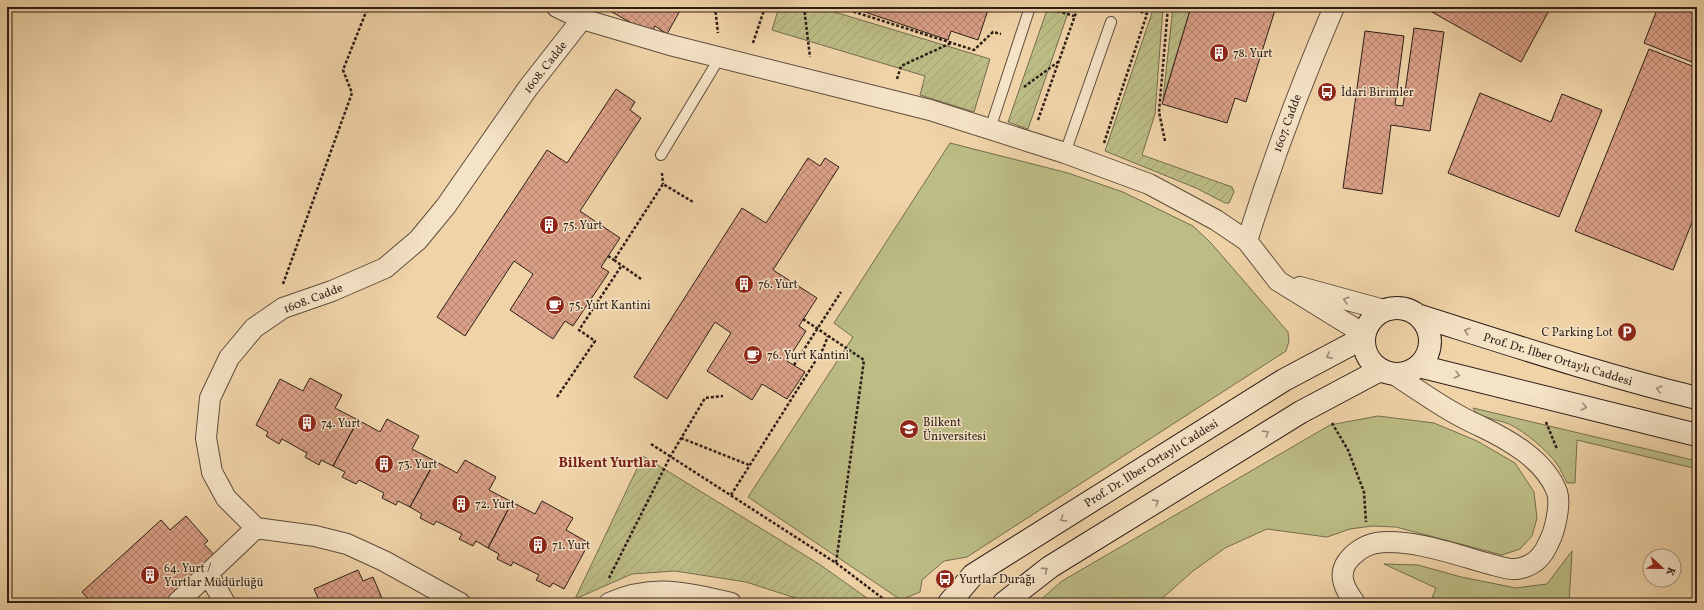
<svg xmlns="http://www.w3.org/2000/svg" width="1704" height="610" viewBox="0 0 1704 610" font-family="Vollkorn,serif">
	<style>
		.grass { fill: #bcbc85; stroke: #756d4e }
		.garden { fill: url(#garden-furrows); stroke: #756d4e }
		.building { fill: url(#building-cross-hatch); stroke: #2e1e18 }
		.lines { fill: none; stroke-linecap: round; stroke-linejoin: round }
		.lane-casing { stroke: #5e4c3c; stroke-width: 12 }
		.street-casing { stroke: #5e4c3c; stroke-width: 22 }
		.secondary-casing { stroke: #2e1e18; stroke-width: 24 }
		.path { stroke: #2e1e18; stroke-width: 2.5; stroke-dasharray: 3 2; stroke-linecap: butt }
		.lane { stroke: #f5e3c6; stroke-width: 10 }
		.street { stroke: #f5e3c6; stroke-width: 20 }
		.secondary { stroke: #f5e3c6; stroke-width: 22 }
		.oneway { stroke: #9b8a78 }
		.labels { text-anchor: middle; stroke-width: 3; stroke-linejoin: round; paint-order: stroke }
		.poi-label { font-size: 12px; fill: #2e1e18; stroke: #f5e3c6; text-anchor: start }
		.street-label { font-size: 12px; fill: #2e1e18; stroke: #f5e3c6 }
		.quarter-label { font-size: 14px; font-weight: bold; fill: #7a1f14; stroke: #f5e3c6 }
	</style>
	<defs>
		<pattern id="garden-furrows" width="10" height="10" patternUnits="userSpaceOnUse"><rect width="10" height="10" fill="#bcbc85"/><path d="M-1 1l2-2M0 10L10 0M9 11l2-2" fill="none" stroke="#a2a172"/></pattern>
		<pattern id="building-cross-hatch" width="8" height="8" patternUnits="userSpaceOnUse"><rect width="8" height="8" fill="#dba188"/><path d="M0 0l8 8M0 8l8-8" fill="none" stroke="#b2836e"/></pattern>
	</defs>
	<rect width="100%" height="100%" fill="#f0d4a8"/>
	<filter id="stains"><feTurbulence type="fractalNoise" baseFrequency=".005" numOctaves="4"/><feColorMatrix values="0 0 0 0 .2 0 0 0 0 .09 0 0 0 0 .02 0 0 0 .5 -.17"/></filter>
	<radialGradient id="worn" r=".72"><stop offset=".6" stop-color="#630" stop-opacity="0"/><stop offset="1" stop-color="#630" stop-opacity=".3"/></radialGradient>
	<path class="grass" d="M 950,143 L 1068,173 L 1123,192 L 1193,226 L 1211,243 L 1288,332 L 1289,341 L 1286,351 L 967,557 L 944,561 L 922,580 L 920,592 L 901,600 L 748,497 L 853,337 L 834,323 Z
		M 1473,408 L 1697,461 L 1697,469 L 1577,440 L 1575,483 L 1567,483 C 1564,477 1561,470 1557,464 C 1547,450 1524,431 1509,424 C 1500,420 1476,417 1473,408 Z
		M 1378,416 L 1434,423 L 1477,441 L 1515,463 L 1534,492 L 1537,518 L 1532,536 L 1520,549 L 1502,555 L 1396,527 L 1372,526 L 1350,529 L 1327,537 L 1267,529 L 1225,548 L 1193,571 L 1157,603 L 1037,603 L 1062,581 L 1330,425 Z
		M 1572,551 L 1569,603 L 1430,603 L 1436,588 L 1384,564 L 1418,565 L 1461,577 L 1516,588 L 1547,584 Z"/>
	<path class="garden" d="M 779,7 L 818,7 L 990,59 L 974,112 L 920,95 L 925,76 L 772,30 Z
		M 1048,7 L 1070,7 L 1028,129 L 1008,122 Z
		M 1154,7 L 1163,7 L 1155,114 L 1142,155 L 1232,187 L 1234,192 L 1229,203 L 1225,203 L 1196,188 L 1105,151 Z
		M 1173,7 L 1191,7 L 1163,99 Z
		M 643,456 L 819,564 L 874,603 L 811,603 L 746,582 L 675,571 L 632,574 L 575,599 Z"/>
	<path class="building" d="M 603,7 L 682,7 L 667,34 L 655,26 L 651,34 Z
		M 850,7 L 989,7 L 978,40 L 951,31 L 948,40 Z
		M 1191,7 L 1276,7 L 1246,102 L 1235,98 L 1227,123 L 1162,104 Z
		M 1423,7 L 1551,7 L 1521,62 Z
		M 1658,7 L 1697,7 L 1697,64 L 1644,43 Z
		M 1414,28 L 1444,32 L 1430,131 L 1391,125 L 1382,194 L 1343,188 L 1365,31 L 1404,36 L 1395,105 L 1403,106 Z
		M 1649,49 L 1697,68 L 1697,210 L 1673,270 L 1575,231 Z
		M 616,89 L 635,102 L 630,110 L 641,118 L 580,211 L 620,238 L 601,267 L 609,272 L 573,326 L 565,321 L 553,339 L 510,310 L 533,274 L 514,261 L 465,336 L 437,317 L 547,150 L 567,163 Z
		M 1480,93 L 1551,122 L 1562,94 L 1602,110 L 1559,217 L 1448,173 Z
		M 808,158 L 820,166 L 825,158 L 839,167 L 773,270 L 817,298 L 799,326 L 806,331 L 787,361 L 805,372 L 787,399 L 762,384 L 752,400 L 707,371 L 731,333 L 715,322 L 667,399 L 634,377 L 742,208 L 766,223 Z
		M 310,378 L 342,395 L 335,408 L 358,420 L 333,466 L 321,460 L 319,465 L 305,457 L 307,453 L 282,439 L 279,444 L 266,436 L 268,432 L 256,425 L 280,379 L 303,391 Z
		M 387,419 L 419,436 L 412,449 L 435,461 L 410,507 L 398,501 L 396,505 L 382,498 L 384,493 L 359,480 L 356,484 L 342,477 L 345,472 L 333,466 L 358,420 L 380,432 Z
		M 465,460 L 496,477 L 489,490 L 512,502 L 488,548 L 476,541 L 473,546 L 459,539 L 462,534 L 436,521 L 434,525 L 420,518 L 422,514 L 410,507 L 435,461 L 457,473 Z
		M 542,501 L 573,518 L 566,530 L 589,543 L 564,589 L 553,583 L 550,587 L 536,580 L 539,575 L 513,562 L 511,566 L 497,559 L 499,554 L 488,548 L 512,502 L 535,514 Z
		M 186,516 L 208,541 L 204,544 L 218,559 L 169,603 L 92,603 L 82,592 L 161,520 L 170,530 Z
		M 358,570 L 363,581 L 373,577 L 384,603 L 308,603 L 318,598 L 314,589 Z"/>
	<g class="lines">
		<g class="lane-casing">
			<path id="lane" d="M 990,129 L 1030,7
				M 1065,153 L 1111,22
				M 661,155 L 720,57"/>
		</g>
		<g class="street-casing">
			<path id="street" d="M 557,7 L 582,19 L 670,45 L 930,110 L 1065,153 L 1149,184 L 1216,220 L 1247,241 L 1278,281 L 1364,334
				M 1247,241 C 1272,161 1301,84 1334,7
				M 1300,287 L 1384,310
				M 208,574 L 225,603
				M 177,603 L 256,528
				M 460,603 L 384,561 L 347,544 L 315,536 L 256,528 L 226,498 L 212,472 L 206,438 L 210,398 L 229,358 L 254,328 L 283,308 L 332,291 L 385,268 L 418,240 L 446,206 L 528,88 L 582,19
				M 609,603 C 652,584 687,592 731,603
				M 1355,603 C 1346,591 1337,576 1347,562 C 1353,553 1365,545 1376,543 C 1409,538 1454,554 1486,563 C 1495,565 1507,570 1516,569 C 1533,567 1543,557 1549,542 C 1555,531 1561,504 1557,492 C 1545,460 1509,440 1480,426 C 1450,413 1423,393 1395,375"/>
		</g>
		<g class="secondary-casing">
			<path id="secondary" d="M1364 341a33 33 0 1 1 66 0a33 33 0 1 1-66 0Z
				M 1420,316 C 1512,345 1603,375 1697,398
				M 1419,366 L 1697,435
				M 949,603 L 973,575 L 1284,380 L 1363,338
				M 1004,603 L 1050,567 L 1301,412 L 1380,370"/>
		</g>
		<path class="path" d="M 715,7 L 718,33
			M 804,7 L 810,57
			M 839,7 L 974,50 L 993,32 L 1001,34
			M 1048,8 L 1074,16
			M 1138,11 L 1139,7
			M 753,43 L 765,7
			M 897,79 L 901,66 L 951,43
			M 1024,87 L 1058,62
			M 1038,120 L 1078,7
			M 1165,141 L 1159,112 L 1168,7
			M 1104,143 L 1147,14 L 1128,7
			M 662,173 L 663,184
			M 608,256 L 614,260
			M 641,279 L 614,260 L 663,184 L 693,202
			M 283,284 L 352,93 L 343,70 L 368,7
			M 590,301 L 595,305
			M 803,319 L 864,360 L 836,563
			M 794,365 L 841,292
			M 557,397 L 595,341 L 579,330 L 622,265
			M 1546,422 L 1557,449
			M 1332,423 L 1348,450 L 1364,492 L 1366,522
			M 681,438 L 749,465
			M 651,444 L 836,563 L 889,603
			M 731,495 L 823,349 L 828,336
			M 609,578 L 670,457 L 705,398 L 723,396"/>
		<use href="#lane" class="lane"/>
		<use href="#street" class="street"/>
		<use href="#secondary" class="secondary"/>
	</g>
	<defs><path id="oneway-chevron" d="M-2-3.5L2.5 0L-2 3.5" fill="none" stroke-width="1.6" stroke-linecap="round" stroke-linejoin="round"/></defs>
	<g class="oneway">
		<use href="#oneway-chevron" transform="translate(1346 300) rotate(-164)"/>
		<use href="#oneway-chevron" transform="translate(1467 331) rotate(-162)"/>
		<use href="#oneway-chevron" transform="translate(1329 356) rotate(153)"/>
		<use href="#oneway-chevron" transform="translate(1457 375) rotate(14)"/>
		<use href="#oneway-chevron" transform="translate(1659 389) rotate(-166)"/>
		<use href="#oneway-chevron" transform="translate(1584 407) rotate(14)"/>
		<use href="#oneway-chevron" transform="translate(1266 433) rotate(-32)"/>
		<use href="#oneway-chevron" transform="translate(1156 502) rotate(-32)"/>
		<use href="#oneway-chevron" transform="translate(1063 519) rotate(148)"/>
		<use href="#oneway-chevron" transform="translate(1045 570) rotate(-36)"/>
	</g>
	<defs>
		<g id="building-disc" transform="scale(1)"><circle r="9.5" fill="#8f2418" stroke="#f5e3c6"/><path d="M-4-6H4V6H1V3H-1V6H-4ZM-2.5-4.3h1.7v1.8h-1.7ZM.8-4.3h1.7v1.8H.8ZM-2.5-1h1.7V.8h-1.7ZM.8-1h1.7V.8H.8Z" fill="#fff"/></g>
		<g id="bus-disc" transform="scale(1)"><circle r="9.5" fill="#8f2418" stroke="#f5e3c6"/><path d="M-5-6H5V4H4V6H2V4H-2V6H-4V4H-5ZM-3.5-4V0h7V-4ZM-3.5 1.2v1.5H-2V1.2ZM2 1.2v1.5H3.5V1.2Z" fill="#fff"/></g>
		<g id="cafe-disc" transform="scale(1)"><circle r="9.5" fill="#8f2418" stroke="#f5e3c6"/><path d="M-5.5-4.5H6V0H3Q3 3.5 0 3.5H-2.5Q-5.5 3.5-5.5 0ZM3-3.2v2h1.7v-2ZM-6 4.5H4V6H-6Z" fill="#fff"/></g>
		<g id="parking-disc" transform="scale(1)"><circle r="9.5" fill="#8f2418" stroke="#f5e3c6"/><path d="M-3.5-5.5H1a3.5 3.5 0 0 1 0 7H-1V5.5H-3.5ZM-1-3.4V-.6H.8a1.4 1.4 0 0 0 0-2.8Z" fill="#fff"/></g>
		<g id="university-disc" transform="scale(1)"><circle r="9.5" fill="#8f2418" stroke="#f5e3c6"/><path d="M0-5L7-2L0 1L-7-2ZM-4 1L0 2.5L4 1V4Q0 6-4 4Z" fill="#fff"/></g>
	</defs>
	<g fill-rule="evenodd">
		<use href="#building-disc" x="1219" y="53"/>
		<use href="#bus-disc" x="1327" y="92"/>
		<use href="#building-disc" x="549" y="225"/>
		<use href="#building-disc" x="744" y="284"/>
		<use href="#cafe-disc" x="555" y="305"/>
		<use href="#parking-disc" x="1627" y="332"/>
		<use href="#cafe-disc" x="753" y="355"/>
		<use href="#building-disc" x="307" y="423"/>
		<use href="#university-disc" x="909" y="429"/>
		<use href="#building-disc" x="384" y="464"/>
		<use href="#building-disc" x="461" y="504"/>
		<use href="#building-disc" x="538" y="545"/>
		<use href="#building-disc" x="150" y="575"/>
		<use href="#bus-disc" x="945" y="579"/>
	</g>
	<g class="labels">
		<g class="poi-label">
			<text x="1233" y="57">78. Yurt</text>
			<text x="1341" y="96">İdari Birimler</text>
			<text x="563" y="229">75. Yurt</text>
			<text x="758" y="288">76. Yurt</text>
			<text x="569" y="309">75. Yurt Kantini</text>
			<text x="1613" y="336" text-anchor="end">C Parking Lot</text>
			<text x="767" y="359">76. Yurt Kantini</text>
			<text x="923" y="426">Bilkent<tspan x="923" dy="14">Üniversitesi</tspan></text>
			<text x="321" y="427">74. Yurt</text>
			<text x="398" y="468">73. Yurt</text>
			<text x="475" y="508">72. Yurt</text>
			<text x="552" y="549">71. Yurt</text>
			<text x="164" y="572">64. Yurt /<tspan x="164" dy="14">Yurtlar Müdürlüğü</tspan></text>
			<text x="959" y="583">Yurtlar Durağı</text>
		</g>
		<g class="street-label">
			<text transform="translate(545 67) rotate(-52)" y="4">1608. Cadde</text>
			<text transform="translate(1287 123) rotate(-70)" y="4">1607. Cadde</text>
			<text transform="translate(313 298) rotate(-21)" y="4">1608. Cadde</text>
			<text transform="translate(1558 359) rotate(17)" y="4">Prof. Dr. İlber Ortaylı Caddesi</text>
			<text transform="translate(1151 463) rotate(-32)" y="4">Prof. Dr. İlber Ortaylı Caddesi</text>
		</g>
		<g class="quarter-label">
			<text x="608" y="467">Bilkent Yurtlar</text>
		</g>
	</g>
	<rect width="1704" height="610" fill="none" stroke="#f0d4a8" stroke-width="24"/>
	<rect x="8" y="8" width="1688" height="594" fill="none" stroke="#2e1e18" stroke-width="2"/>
	<rect x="12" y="12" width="1680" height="586" fill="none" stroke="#2e1e18"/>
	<g transform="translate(1662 568) rotate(112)"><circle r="19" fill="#f5e3c6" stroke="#a59480"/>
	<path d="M0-3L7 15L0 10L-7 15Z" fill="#8f2418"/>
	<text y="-6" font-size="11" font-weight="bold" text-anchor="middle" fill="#2e1e18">K</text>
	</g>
	<rect width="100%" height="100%" filter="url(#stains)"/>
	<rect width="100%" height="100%" fill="url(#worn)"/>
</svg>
